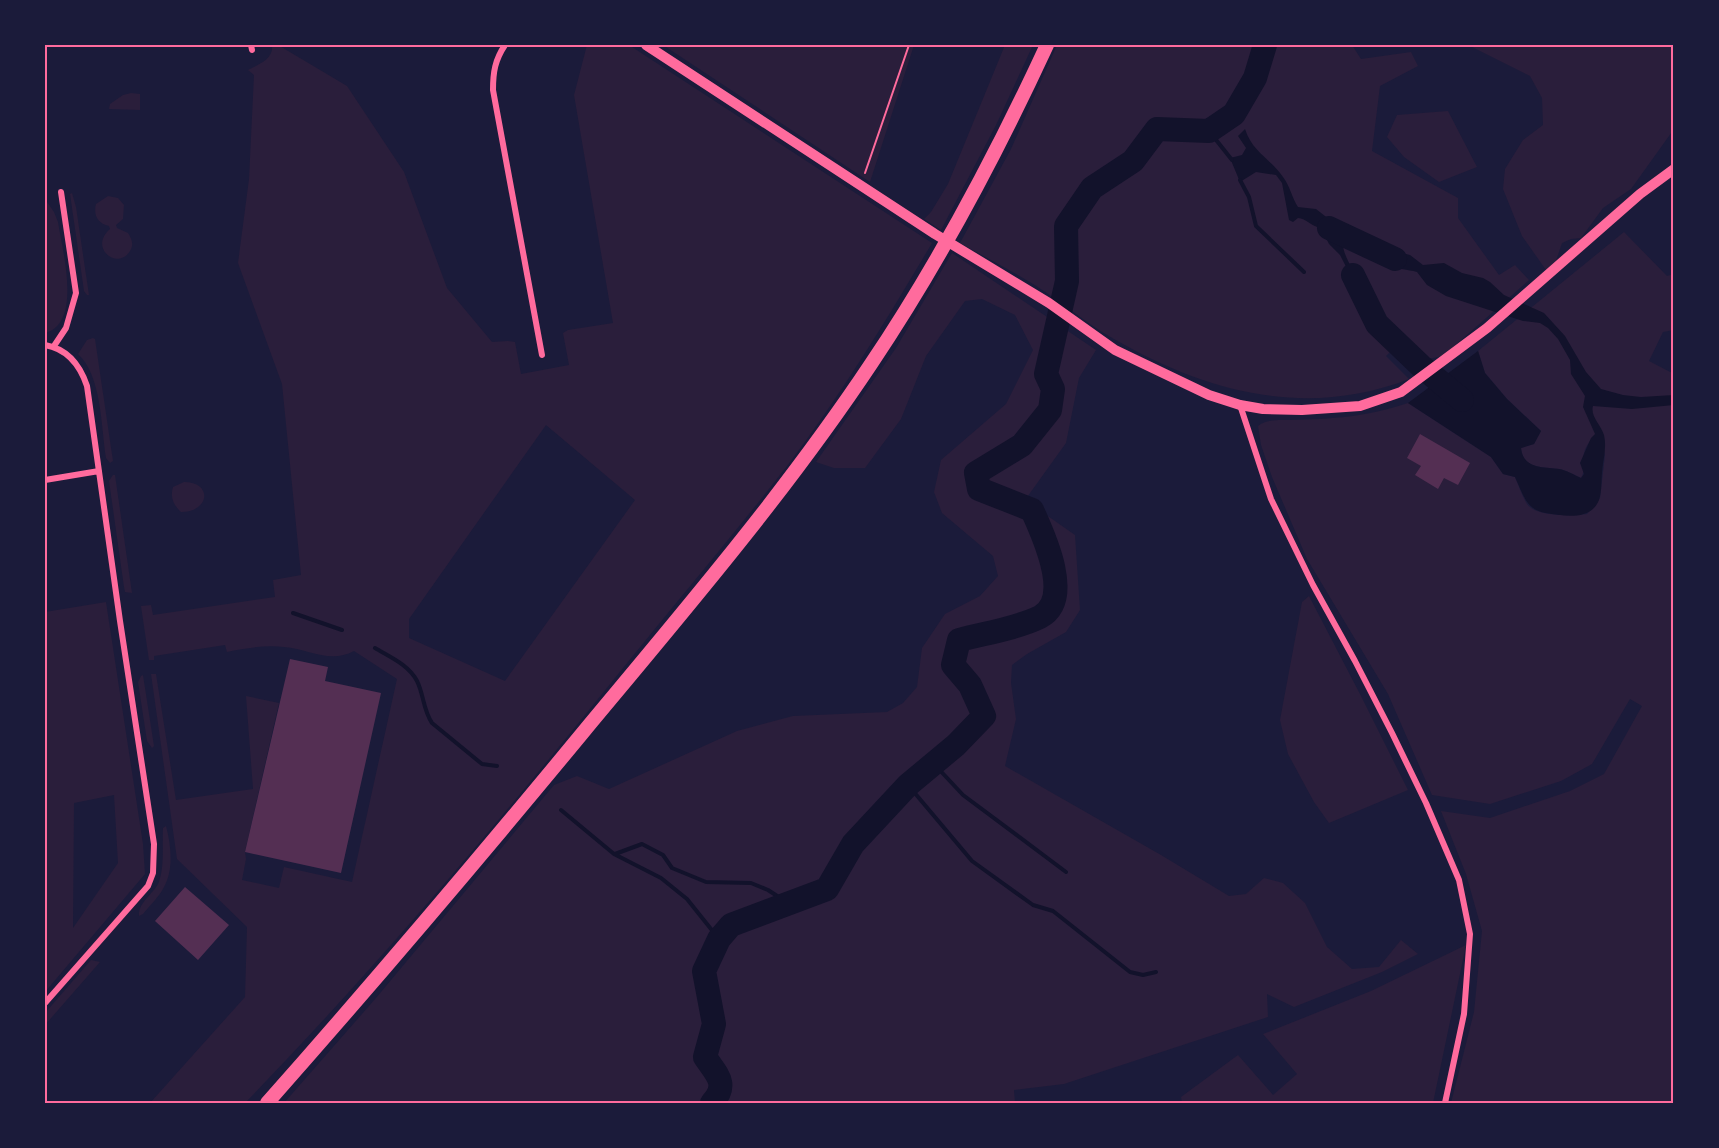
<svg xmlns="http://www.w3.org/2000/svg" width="1719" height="1148" viewBox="0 0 1719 1148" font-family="'PT Sans Narrow',sans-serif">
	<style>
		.green { fill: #2a1e3b; fill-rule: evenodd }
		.water { fill: #12122b }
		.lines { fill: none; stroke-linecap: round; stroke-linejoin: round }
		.stream { stroke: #12122b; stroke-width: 4 }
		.river { stroke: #12122b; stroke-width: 24 }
		.building { fill: #542f53 }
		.path { stroke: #ff6b9d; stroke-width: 2 }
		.minor { stroke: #ff6b9d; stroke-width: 6 }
		.tertiary { stroke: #ff6b9d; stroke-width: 10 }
		.trunk { stroke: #ff6b9d; stroke-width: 14 }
		.neatline { fill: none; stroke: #ff6b9d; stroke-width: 2 }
	</style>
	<rect width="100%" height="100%" fill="#1b1b3a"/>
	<path class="green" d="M 272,45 L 278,45 L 347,86 L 404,172 L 447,288 L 492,342 L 508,341 L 515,342 L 521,374 L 569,365 L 563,333 L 568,330 L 613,323 L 574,95 L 587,45 L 629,45 L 932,243 C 887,319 841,395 787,466 C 734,534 678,600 623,668 C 503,817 379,965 245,1103 L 150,1103 L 245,997 L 247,927 L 177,859 L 151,674 L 156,674 L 176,800 L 253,789 L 246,696 L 279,703 L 245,852 L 246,859 L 242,880 L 279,888 L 284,867 L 352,882 L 397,679 L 354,651 C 330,664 309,649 284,647 C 265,645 245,648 227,652 L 225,645 L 154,656 L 154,660 L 149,660 L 141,606 L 151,605 L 153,615 L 275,597 L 273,580 L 301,575 L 282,384 L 238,263 L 249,179 L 254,75 L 248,70 C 259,64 274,59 272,45 ZM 546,425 L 635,500 L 505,681 L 409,638 L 409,619 Z
		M 663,45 L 914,45 L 870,182 Z
		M 1005,45 L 1033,45 L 996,125 L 941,230 L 924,219 L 931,212 L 948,184 Z
		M 1057,45 L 1352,45 L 1361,59 L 1411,52 L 1418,66 L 1380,86 L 1372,151 L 1458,198 L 1458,218 L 1499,275 L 1515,265 L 1529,280 L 1443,356 L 1428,359 L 1405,337 L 1386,356 L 1409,379 C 1306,419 1206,392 1114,339 C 1082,321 1055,296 1023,278 C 1003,266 981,255 960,243 L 1011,149 Z
		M 1468,45 L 1674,45 L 1674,129 L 1631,189 L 1603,208 L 1581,238 L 1571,239 L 1562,243 L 1556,261 L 1546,270 L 1522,236 L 1503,189 L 1505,169 L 1523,140 L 1543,125 L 1542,98 L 1530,76 Z
		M 131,93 L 140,94 L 140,110 L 109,109 L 110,104 L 123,95 Z
		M 1448,111 L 1477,167 L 1439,182 L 1404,157 L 1387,137 L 1397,115 Z
		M 72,193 L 76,207 L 89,295 L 87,295 L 84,291 L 70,194 Z
		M 108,196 L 118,198 L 124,205 L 123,219 L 116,225 L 117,228 L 128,233 C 132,239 134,245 130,251 C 118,271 88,248 110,229 L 109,226 C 98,224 93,215 96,204 Z
		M 45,199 L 54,212 L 58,222 C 62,249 83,323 45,333 Z
		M 1624,232 L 1667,276 L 1674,274 L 1674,330 L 1663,332 L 1649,361 L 1674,374 L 1674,1103 L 1451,1103 L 1474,1012 L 1482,931 L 1466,874 L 1441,811 L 1490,818 L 1570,791 L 1604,774 L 1642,706 L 1630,699 L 1592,764 L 1561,781 L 1490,804 L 1432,795 L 1388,694 L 1307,559 L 1272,477 L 1261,445 L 1258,426 C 1267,419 1278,420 1289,420 C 1334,419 1365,417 1408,403 L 1491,457 L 1503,474 L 1515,477 C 1519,486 1522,496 1527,504 C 1536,517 1572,516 1587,514 L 1600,498 L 1605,455 L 1598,432 C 1592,438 1586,445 1584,453 C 1582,462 1586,470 1581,478 C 1574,475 1566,470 1559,469 C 1543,467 1523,469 1521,448 L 1534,444 L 1541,431 L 1507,399 L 1485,373 L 1478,351 Z
		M 952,253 L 1096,350 L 1079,378 L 1066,443 L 1025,500 L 1075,535 L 1080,610 L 1066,632 L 1027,654 L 1012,665 L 1011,683 L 1016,719 L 1005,766 L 1161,855 L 1229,896 L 1246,894 L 1264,878 L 1283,883 L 1305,903 L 1327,947 L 1352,969 L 1379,967 L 1401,940 L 1418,954 L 1382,972 L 1294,1007 L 1267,994 L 1268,1017 L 1064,1084 L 1014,1090 L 1015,1103 L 284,1103 L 376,998 L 554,785 L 577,776 L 609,789 L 737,731 L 793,716 L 887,712 L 903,703 L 917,687 L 922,648 L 945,614 L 980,596 L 998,576 L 993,556 L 942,513 L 934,492 L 941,460 L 1006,404 L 1033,350 L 1015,315 L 982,299 L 965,301 L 926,356 L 901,419 L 865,468 L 834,468 L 816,462 L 896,348 Z
		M 93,338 L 95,339 L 113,461 L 110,463 L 106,458 C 101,427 102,376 78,354 L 87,340 Z
		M 113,475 L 115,475 L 132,593 L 125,592 L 124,587 L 109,481 Z
		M 184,482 C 213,482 210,512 181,512 C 173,505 170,497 173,487 Z
		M 1309,596 L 1361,696 L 1408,790 L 1329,823 L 1314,802 L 1288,754 L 1280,720 L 1302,602 Z
		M 106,602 L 143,844 L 145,874 L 45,992 L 45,612 ZM 114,795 L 118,863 L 73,928 L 74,803 Z
		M 143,675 L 154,746 L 152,748 L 147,741 L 138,682 L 141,676 Z
		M 166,826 C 171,845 174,869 164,887 C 159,897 150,905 143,914 L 139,916 C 138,903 152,895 158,884 C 165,868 162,845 163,828 Z
		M 1466,945 L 1433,1103 L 1182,1103 L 1181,1097 L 1238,1055 L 1273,1095 L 1297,1074 L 1263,1034 L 1371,991 Z
		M 91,960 L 100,962 L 45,1025 L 45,1013 Z"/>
	<path class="water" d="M 1245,129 C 1253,153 1270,158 1283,177 C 1290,186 1292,198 1298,207 L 1316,209 L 1339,227 L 1367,237 L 1390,250 L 1410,255 L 1423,265 L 1444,263 L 1462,273 L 1483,278 L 1490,282 L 1504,295 L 1544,313 L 1565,336 L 1586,372 L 1601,389 L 1623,395 L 1641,397 L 1674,395 L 1674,405 L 1632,409 L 1593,406 C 1590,416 1601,425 1604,435 C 1607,448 1603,459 1602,472 C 1601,481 1602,491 1599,500 C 1591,521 1564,516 1546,513 C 1526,510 1523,494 1515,477 L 1503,474 L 1491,457 L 1408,403 L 1478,351 L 1485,373 L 1507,399 L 1541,431 L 1534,444 L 1521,448 C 1523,469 1543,467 1559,469 C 1566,470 1574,475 1581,478 L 1584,474 L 1580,463 L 1591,438 L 1595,434 L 1583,407 L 1585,396 L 1571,374 L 1570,360 L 1558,339 L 1548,328 L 1540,323 L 1523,321 L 1446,296 L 1427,285 L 1417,272 C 1394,266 1374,270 1366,244 L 1360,241 L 1343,242 C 1341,261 1374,297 1382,316 L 1380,318 L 1378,317 L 1360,294 L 1340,255 L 1329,244 L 1321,228 C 1312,227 1306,218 1298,218 L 1293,222 L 1289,220 L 1282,183 L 1276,175 L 1256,172 L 1240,182 L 1230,158 L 1242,155 L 1246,148 L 1238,136 Z"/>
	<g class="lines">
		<path class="stream" d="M 1209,131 L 1232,160
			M 1240,180 L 1249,197 L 1256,226 L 1304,272
			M 293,613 L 342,630
			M 375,648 C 390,657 409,665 417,681 C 424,695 423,710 432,723 L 482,764 L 497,766
			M 934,764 L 963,795 L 1066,872
			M 908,785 L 972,861 L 1033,905 L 1053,911 L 1130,972 L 1143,975 L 1156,972
			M 561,810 L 614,854 L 661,878 L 687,899 L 719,939
			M 615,854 L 642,844 L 663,855 L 672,868 L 706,882 L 751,883 L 768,890 L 788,903"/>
		<path class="river" d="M 1329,228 L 1395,259
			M 1353,275 L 1377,324 L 1421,366 L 1462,400
			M 712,1103 C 729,1084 717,1075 705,1057 L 714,1024 L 704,971 L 719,939 L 731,925 L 827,889 L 853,844 L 908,785 L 956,745 L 984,716 L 970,685 L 953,665 L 959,640 C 985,633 1015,629 1040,617 C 1074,599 1043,534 1032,510 L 979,489 L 976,473 L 1022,445 L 1050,410 L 1053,389 L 1046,374 L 1067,281 L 1066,226 L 1092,188 L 1133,161 L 1157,129 L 1209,131 L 1234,114 L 1255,78 L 1265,45"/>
	</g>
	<path class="building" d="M 1420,434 L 1470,463 L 1458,485 L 1444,478 L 1438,489 L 1415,475 L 1421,466 L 1407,458 Z
		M 290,659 L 328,667 L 325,681 L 381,693 L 341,873 L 245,852 Z
		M 185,887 L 229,925 L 198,960 L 155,921 Z"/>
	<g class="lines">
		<path class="path" d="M 865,173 L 909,45"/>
		<path class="minor" d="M 251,45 L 252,50
			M 505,45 C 495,60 493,72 493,90 L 542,355
			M 45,345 C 68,349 80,365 87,386 L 120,621 L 154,844 L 153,873 L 148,886 L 45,1003
			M 54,346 L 66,328 L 76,293 L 61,192
			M 1240,405 L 1271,499 L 1313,585 L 1355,661 L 1392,733 L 1426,803 L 1459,880 L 1470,934 L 1464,1014 L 1445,1103
			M 45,480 L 99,471"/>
		<path class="tertiary" d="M 646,45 L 935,234 L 1049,303 L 1115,350 L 1209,395 L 1240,405 L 1263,409 L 1302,410 L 1360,406 L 1401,392 L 1487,328 L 1640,194 L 1674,169"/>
		<path class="trunk" d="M 267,1103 C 375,981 481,856 585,730 C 684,611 785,493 871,364 C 939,263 996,155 1047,45"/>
	</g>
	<rect width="1719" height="1148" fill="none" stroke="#1b1b3a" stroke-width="93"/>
	<rect x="46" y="46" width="1626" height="1056" class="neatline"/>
</svg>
